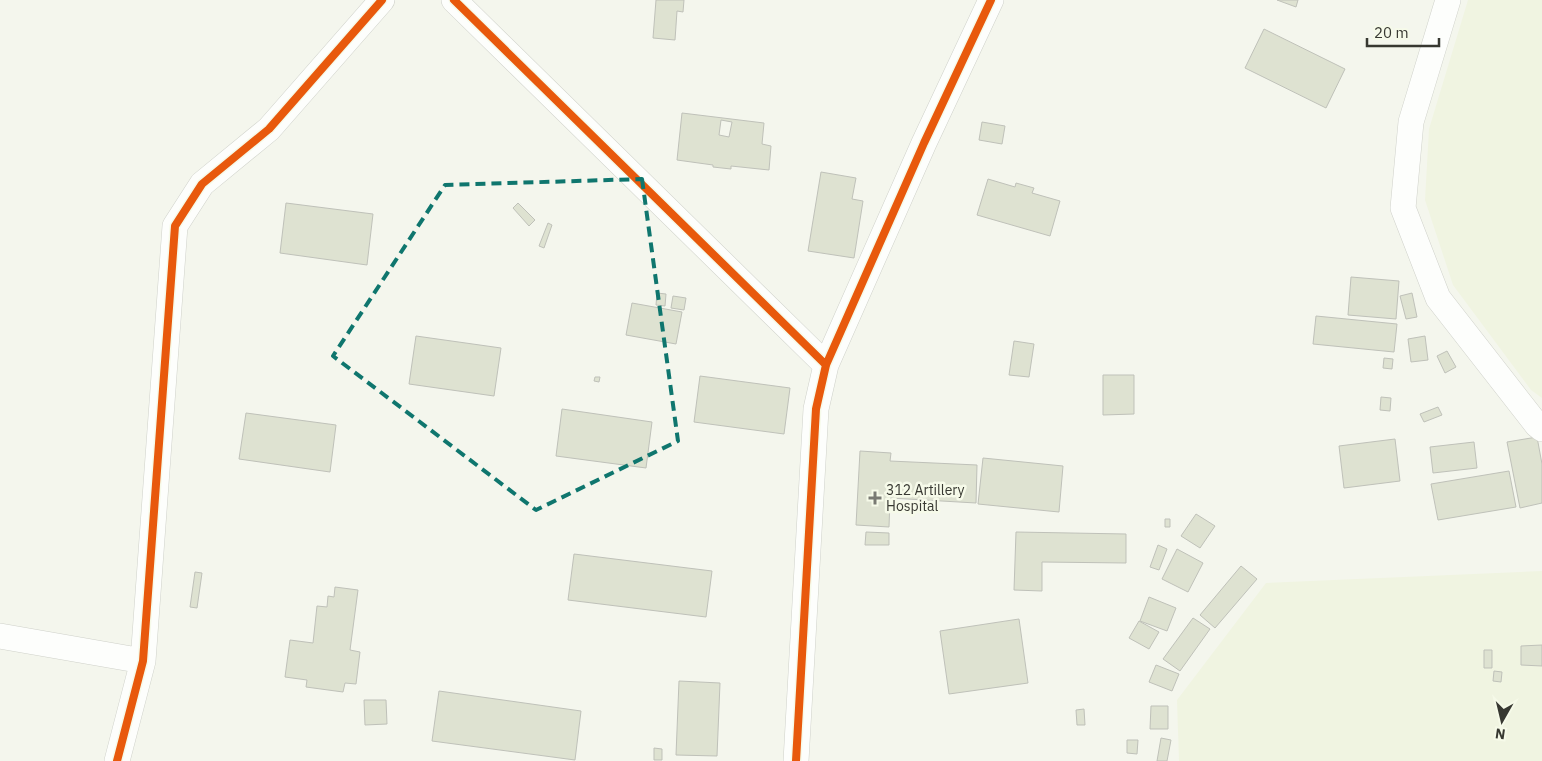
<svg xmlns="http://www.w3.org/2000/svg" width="1542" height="761" viewBox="0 0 1542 761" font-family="'IBM Plex Sans',sans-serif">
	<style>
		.built { fill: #f0f4e1 }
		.building { fill: #dee2d1; stroke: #bfc1b9; fill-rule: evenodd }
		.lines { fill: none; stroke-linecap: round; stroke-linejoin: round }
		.street-casing { stroke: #cfd1ca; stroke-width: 26 }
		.street { stroke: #fdfefc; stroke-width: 25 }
		.cycleway-casing { stroke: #f6fae9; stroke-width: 11 }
		.cycleway { stroke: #e8590c; stroke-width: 8 }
		.marked { fill: none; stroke: #0f766e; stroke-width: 4; stroke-dasharray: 10 6; stroke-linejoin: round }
		.poi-dot { fill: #797a73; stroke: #f6fae9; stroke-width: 2 }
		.labels { text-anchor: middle; stroke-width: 5; stroke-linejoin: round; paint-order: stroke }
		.poi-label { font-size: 14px; fill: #373831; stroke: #f6fae9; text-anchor: start }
	</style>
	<rect width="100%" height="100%" fill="#f4f6ed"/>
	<path class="built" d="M 1468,0 L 1542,0 L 1542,398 L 1531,390 L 1453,285 L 1425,200 L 1429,129 Z
		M 1542,571 L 1542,761 L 1179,761 L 1177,700 L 1266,583 Z"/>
	<path class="building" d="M 656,0 L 684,0 L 683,12 L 677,11 L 675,40 L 653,38 Z
		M 1277,0 L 1298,0 L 1296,7 Z
		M 1264,29 L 1345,69 L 1326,108 L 1245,68 Z
		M 682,113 L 764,123 L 762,144 L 771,146 L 769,170 L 731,166 L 731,169 L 713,167 L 713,165 L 677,160 ZM 721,120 L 732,122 L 729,137 L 719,135 Z
		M 982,122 L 1005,126 L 1002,144 L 979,140 Z
		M 821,172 L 856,178 L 852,199 L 863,201 L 854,258 L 808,251 Z
		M 988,179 L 1015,187 L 1016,183 L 1034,188 L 1032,193 L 1060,201 L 1050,236 L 977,215 Z
		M 286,203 L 373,214 L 367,265 L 280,253 Z
		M 518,203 L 535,220 L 529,226 L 513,208 Z
		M 548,223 L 552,225 L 544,248 L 539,246 Z
		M 1351,277 L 1399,281 L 1396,319 L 1348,315 Z
		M 657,293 L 666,294 L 665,306 L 656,305 Z
		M 1412,293 L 1417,317 L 1406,319 L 1400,296 Z
		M 673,296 L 686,298 L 684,310 L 671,308 Z
		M 632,303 L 682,312 L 676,344 L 626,335 Z
		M 1316,316 L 1397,324 L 1394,352 L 1313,344 Z
		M 416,336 L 501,348 L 494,396 L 409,384 Z
		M 1425,336 L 1428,360 L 1411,362 L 1408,339 Z
		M 1014,341 L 1034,344 L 1029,377 L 1009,375 Z
		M 1447,351 L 1456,367 L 1445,373 L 1437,356 Z
		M 1384,358 L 1393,359 L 1392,369 L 1383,368 Z
		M 1103,375 L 1134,375 L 1134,414 L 1103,415 Z
		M 700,376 L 790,388 L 784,434 L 694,422 Z
		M 595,377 L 600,377 L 599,382 L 594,381 Z
		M 1381,397 L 1391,398 L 1390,411 L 1380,410 Z
		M 1438,407 L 1442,415 L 1424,422 L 1420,414 Z
		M 562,409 L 652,422 L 646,468 L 556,456 Z
		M 246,413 L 336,425 L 330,472 L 239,459 Z
		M 1537,437 L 1542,464 L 1542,503 L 1520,508 L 1507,442 Z
		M 1395,439 L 1400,481 L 1344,488 L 1339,446 Z
		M 1474,442 L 1477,468 L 1433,473 L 1430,447 Z
		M 860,451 L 891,453 L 890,461 L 977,465 L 976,503 L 890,498 L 889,527 L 856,525 Z
		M 983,458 L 1063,466 L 1059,512 L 978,504 Z
		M 1509,471 L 1516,507 L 1438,520 L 1431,484 Z
		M 1196,514 L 1215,526 L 1200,548 L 1181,536 Z
		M 1165,519 L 1170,519 L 1170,527 L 1165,527 Z
		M 866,532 L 889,533 L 889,545 L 865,545 Z
		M 1016,532 L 1126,534 L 1126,563 L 1042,562 L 1042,591 L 1014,590 Z
		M 1158,545 L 1167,549 L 1159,570 L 1150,567 Z
		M 1177,549 L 1203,563 L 1188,592 L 1162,579 Z
		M 574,554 L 712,571 L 706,617 L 568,600 Z
		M 1241,566 L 1257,579 L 1215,628 L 1200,615 Z
		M 195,572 L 202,573 L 197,608 L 190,607 Z
		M 335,587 L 358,590 L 350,650 L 360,652 L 356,684 L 345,683 L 343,692 L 306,687 L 307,680 L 285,677 L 290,640 L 313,643 L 317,606 L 327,607 L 328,596 L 334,597 Z
		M 1149,597 L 1176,608 L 1167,631 L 1140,621 Z
		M 1193,618 L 1210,629 L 1180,671 L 1163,659 Z
		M 1019,619 L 1028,683 L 949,694 L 940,631 Z
		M 1139,621 L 1159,632 L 1149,649 L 1129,638 Z
		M 1542,645 L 1542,666 L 1521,665 L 1521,646 Z
		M 1484,650 L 1492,650 L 1492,668 L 1484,668 Z
		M 1156,665 L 1179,674 L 1172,691 L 1149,682 Z
		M 1494,671 L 1502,672 L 1501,682 L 1493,681 Z
		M 679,681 L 720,683 L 717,756 L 676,755 Z
		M 439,691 L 581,711 L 575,760 L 432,741 Z
		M 364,700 L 386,700 L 387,724 L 365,725 Z
		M 1151,706 L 1168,706 L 1168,729 L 1150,729 Z
		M 1084,709 L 1085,725 L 1077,725 L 1076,710 Z
		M 1161,738 L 1171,740 L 1167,761 L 1157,761 Z
		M 1127,740 L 1138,740 L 1137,754 L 1127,753 Z
		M 654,748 L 662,749 L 662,760 L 654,760 Z"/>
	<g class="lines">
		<g class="street-casing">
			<path id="street" d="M 454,0 L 826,365
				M 1448,0 L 1411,122 L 1403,208 L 1438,298 L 1537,425 L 1542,429
				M 0,636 L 143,661
				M 117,761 L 143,661 L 175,226 L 202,184 L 269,129 L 382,0
				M 796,761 L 816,409 L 826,365 L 924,143 L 991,0"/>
		</g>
		<use href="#street" class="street"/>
		<g class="cycleway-casing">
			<path id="cycleway" d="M 454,0 L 826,365
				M 117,761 L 143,661 L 175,226 L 202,184 L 269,129 L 382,0
				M 796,761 L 816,409 L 826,365 L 924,143 L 991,0"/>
		</g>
		<use href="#cycleway" class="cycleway"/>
	</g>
	<path class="marked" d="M 642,179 L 678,441 L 536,510 L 333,356 L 445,185 Z"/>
	<path class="poi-dot" d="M872.5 490.5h5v5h5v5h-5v5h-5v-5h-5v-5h5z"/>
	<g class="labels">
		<g class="poi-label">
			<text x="886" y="495">312 Artillery<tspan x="886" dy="16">Hospital</tspan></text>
		</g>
	</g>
	<g transform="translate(1502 721) rotate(188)" stroke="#f6fae9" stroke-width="4" paint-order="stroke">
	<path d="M0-4L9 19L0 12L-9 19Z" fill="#373831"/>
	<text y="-8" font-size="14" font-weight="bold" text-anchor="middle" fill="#373831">N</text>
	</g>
	<path d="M1367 38v8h72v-8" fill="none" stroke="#373831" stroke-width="2.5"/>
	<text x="1374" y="38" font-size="15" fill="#373831" stroke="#f6fae9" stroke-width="4" paint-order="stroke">20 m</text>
</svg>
